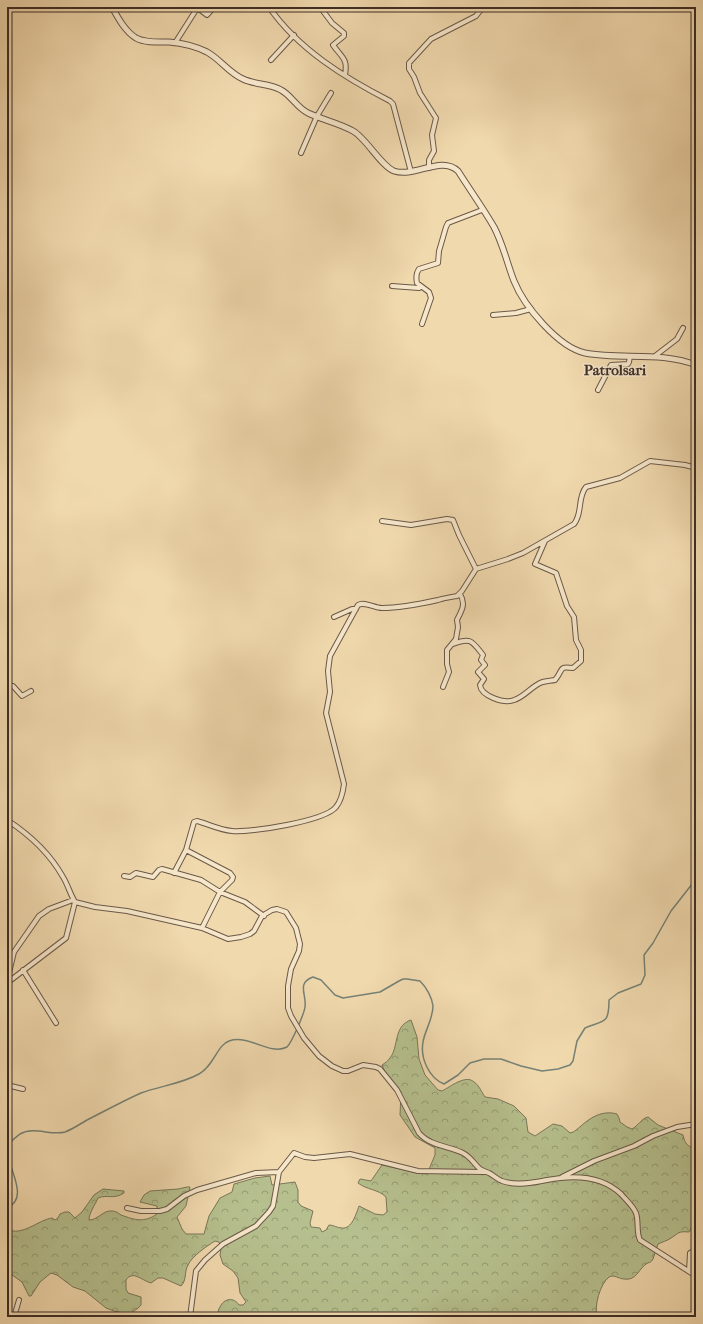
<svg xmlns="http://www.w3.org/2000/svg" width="703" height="1324" viewBox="0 0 703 1324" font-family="'IM FELL French Canon',serif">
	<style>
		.forest { fill: url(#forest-crowns); stroke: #7a775a }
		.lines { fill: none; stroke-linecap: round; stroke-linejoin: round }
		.stream { stroke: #758276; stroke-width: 1.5 }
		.minor-casing { stroke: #6a5949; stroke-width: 6 }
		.tertiary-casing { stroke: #6a5949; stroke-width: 7 }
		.minor { stroke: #f6e6ca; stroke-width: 4 }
		.tertiary { stroke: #f6e6ca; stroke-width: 5 }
		.labels { text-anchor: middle; stroke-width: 3; stroke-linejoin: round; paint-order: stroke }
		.quarter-label { font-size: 15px; font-weight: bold; fill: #3d2e27; stroke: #f6e6ca }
	</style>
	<defs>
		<pattern id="forest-crowns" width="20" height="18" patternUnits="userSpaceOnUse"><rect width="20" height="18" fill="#b6c08e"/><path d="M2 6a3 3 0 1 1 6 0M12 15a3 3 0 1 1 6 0" fill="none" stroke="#959c74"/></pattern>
	</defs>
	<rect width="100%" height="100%" fill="#f1d9ae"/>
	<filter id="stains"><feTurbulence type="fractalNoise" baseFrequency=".005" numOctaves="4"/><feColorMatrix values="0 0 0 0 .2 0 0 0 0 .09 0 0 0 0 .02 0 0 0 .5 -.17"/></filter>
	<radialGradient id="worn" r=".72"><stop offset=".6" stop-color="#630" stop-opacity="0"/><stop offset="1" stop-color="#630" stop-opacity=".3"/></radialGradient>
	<path class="forest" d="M 411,1020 L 417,1037 L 419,1059 L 425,1075 L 438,1090 L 442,1091 C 450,1087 466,1074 474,1082 C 479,1085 482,1093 485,1097 L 498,1099 L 514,1106 L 526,1118 L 528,1132 L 535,1136 L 553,1124 L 562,1126 L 570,1133 C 575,1132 577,1129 581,1126 C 591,1117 603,1110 617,1114 L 619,1118 L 620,1122 L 627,1127 L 632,1129 C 638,1126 642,1118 648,1117 L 658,1125 L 683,1135 C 685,1144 687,1146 696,1149 L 696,1194 L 692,1196 L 696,1200 L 696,1224 L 693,1225 L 689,1232 C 678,1231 679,1233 671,1238 C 667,1241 662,1242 658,1244 C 656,1249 655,1254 653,1259 C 651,1263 649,1262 646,1264 C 638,1270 636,1281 624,1279 C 619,1279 614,1274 609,1277 C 600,1284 594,1306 597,1317 L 217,1317 C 218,1314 218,1309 220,1307 C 224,1298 234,1297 239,1305 L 243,1305 L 246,1302 L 240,1293 L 238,1278 L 233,1271 L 223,1264 L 220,1255 L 221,1249 L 219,1242 L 215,1241 C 207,1246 192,1256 188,1265 C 184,1272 187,1280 181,1286 L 163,1278 L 158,1278 L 151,1283 C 141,1280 133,1270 126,1280 L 126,1289 L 128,1293 L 141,1297 L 141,1305 L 138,1308 L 131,1313 L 127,1314 L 114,1311 L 106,1308 L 85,1291 L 73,1287 L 57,1275 L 51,1273 L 40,1282 L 31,1296 L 29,1296 L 22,1282 L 8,1272 L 9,1260 L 7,1254 L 7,1229 C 22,1237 38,1220 52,1218 L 55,1220 L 58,1218 L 60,1214 L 65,1212 L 69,1212 L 75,1218 L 82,1212 L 94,1195 L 103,1189 L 124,1191 L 124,1193 C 113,1200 108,1194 98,1198 C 95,1205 89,1213 89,1220 C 98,1220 103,1210 112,1211 C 116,1211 118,1213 121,1215 C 135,1220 144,1223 157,1214 L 157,1206 L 140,1202 L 144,1195 L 150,1191 L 178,1189 L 187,1187 L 190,1187 L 186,1206 L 177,1217 L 182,1229 L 186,1234 L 204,1234 L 209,1216 L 220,1198 L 232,1192 L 234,1184 L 255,1178 L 270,1176 L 272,1185 L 295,1182 L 298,1190 L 298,1202 L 301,1206 L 313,1211 L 310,1223 L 311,1227 L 320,1228 L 322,1232 L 326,1230 L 329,1225 C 334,1225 337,1228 342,1228 C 352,1229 356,1214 359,1206 L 375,1214 L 383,1215 L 387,1212 L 386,1197 C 378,1189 367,1190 358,1183 L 360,1179 L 371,1181 L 382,1165 L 417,1173 L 427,1174 L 435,1155 L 435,1148 L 415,1137 L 400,1115 L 401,1092 L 385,1072 L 382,1065 C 385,1063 388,1061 390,1058 C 399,1047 393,1026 411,1020 Z"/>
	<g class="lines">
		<path class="stream" d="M 7,1208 C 32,1197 4,1164 8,1147 C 10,1141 16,1137 20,1134 C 34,1126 51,1136 65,1132 C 73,1129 80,1124 87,1120 C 105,1111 123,1101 141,1093 C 160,1086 181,1084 199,1074 C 214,1066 217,1045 229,1041 C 250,1034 269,1056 287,1047 C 292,1042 304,1014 305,1007 C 307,995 296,983 313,977 L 321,980 L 335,995 L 343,998 L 380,992 L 399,981 L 403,979 L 407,979 L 420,981 C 426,987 432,997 433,1006 C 433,1019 425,1030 423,1042 C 420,1058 429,1078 444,1084 L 458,1075 L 470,1063 L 484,1059 L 501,1059 L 521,1066 L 542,1071 L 558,1069 L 570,1065 L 573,1061 L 577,1041 L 585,1028 C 605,1020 609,1024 609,1000 L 618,993 L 641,984 L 645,975 L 644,955 L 653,943 L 671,911 L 696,879"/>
		<g class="minor-casing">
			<path id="minor" d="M 269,7 C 298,49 345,78 390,101 L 393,104 L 411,172
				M 320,7 L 332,23 L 344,33 L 344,36 L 333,45 C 342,58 348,58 345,75
				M 175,43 L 196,10 L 199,9 L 207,15 L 214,7
				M 271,60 L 294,35
				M 301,153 L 317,116 L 331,93
				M 429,168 L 429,160 L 434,151 L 432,135 L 436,118 L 420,93 L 414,77 L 409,69 L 409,63 L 431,39 L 476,16 L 483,7
				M 392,286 L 419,288 L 421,287
				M 493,315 L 516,313 L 531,309
				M 422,324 L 431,298 L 429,292 L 417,283 C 416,278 416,273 419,269 L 438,263 L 439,251 L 446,227 L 448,223 L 482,210
				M 655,356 L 677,339 L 683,328
				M 598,390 L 611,365 L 628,364 L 629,362 L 630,356
				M 382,521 L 411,525 L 447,519 L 453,520 L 459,535 L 476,569
				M 334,617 L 352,609 L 356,609
				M 453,644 C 471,637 472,641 483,655 L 481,660 L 485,665 L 478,672 L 484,679 L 480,685 C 481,696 504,704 514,700 C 524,697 530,688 540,683 C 544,681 550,681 555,680 C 564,669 558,666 573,668 L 581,661 L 581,650 L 576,640 L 574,617 L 567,606 L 556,573 L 535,564 L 545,541
				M 7,686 L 13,686 L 22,696 L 31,691
				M 443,687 L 449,672 L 447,664 L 447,650 L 456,639 L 458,627 L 457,620 C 462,610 466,604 460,594
				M 7,820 C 30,835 49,852 63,877 C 68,885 70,894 75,902 L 95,907 L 127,911 L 202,928 L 228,939 L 241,937 L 250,934 L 254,931 L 262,916 L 272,910 L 277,909 L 286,912 L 296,928 L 300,944 L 299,951 L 291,969 L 288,986 L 288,1008 L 291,1016 L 304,1038 L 319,1056 L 332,1066 L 343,1071 L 348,1071 L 363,1065 L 376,1067 L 380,1069 L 397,1090 L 419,1133 C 430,1146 449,1146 463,1153 C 471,1157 474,1164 480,1169 C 483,1171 486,1172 489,1173 C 493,1175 497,1179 502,1181 C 516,1186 533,1183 547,1180 C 572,1175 601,1175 621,1194 C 626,1200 633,1206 636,1213 C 639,1222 636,1232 640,1240 L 696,1276
				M 174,873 L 186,850
				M 124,876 L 130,877 L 136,873 L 153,877 L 159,870 L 162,869 L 201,880 L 220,892 L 245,902 L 264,916
				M 202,928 L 220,892 L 232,880 L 233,877 L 230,873 L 186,850 L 194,822 L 197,821 C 208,824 220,830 232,831 C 250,833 325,821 336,807 C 341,801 343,792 344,784 L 326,713 L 330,692 L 328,671 L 330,656 L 358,605 C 365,601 374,608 382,608 C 401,608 420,604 438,600 C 444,598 451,597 457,596 L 462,591 L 476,569 L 508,559 L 523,553 L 574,524 C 583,513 577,498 586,487 L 620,478 L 650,461 L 685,465 L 696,468
				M 23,970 L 56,1023
				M 7,981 L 14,952 L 39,916 L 49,909 L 73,900
				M 7,983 L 66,938 L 75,902
				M 7,1085 L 23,1089
				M 562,1177 L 594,1161 L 634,1146 L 653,1136 L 677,1127 L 696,1124
				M 127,1208 L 141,1211 L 160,1211 L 167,1209 L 184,1196 L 197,1190 L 256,1173 L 279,1172
				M 689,1271 L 690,1253 L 696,1250
				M 14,1317 L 19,1300
				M 190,1317 L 196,1271 L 205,1260 L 223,1244 L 256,1226 L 269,1212 L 273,1206 L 279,1172 L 294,1153 L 305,1157 L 314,1158 L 350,1154 L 418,1171 L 484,1172"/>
		</g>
		<g class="tertiary-casing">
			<path id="tertiary" d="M 112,7 C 118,18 125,31 136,38 C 145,43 159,42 169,42 C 181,43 195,46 207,52 C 220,59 229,73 243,79 C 255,85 269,83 281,90 C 291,95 297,108 308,113 C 323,120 339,123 353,131 C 366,138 381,166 394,171 C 415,178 441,155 458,171 C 470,190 483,208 494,227 C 503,244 507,263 514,281 C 524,306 558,347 585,353 C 622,360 660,351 696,365"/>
		</g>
		<use href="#minor" class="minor"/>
		<use href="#tertiary" class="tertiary"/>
	</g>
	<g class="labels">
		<g class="quarter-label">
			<text x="615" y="375">Patrolsari</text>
		</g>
	</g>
	<rect width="703" height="1324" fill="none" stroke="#f1d9ae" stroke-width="24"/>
	<rect x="8" y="8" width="687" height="1308" fill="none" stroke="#3d2e27" stroke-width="2"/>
	<rect x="12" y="12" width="679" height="1300" fill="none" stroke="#3d2e27"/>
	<rect width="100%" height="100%" filter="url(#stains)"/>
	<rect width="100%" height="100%" fill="url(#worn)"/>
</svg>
